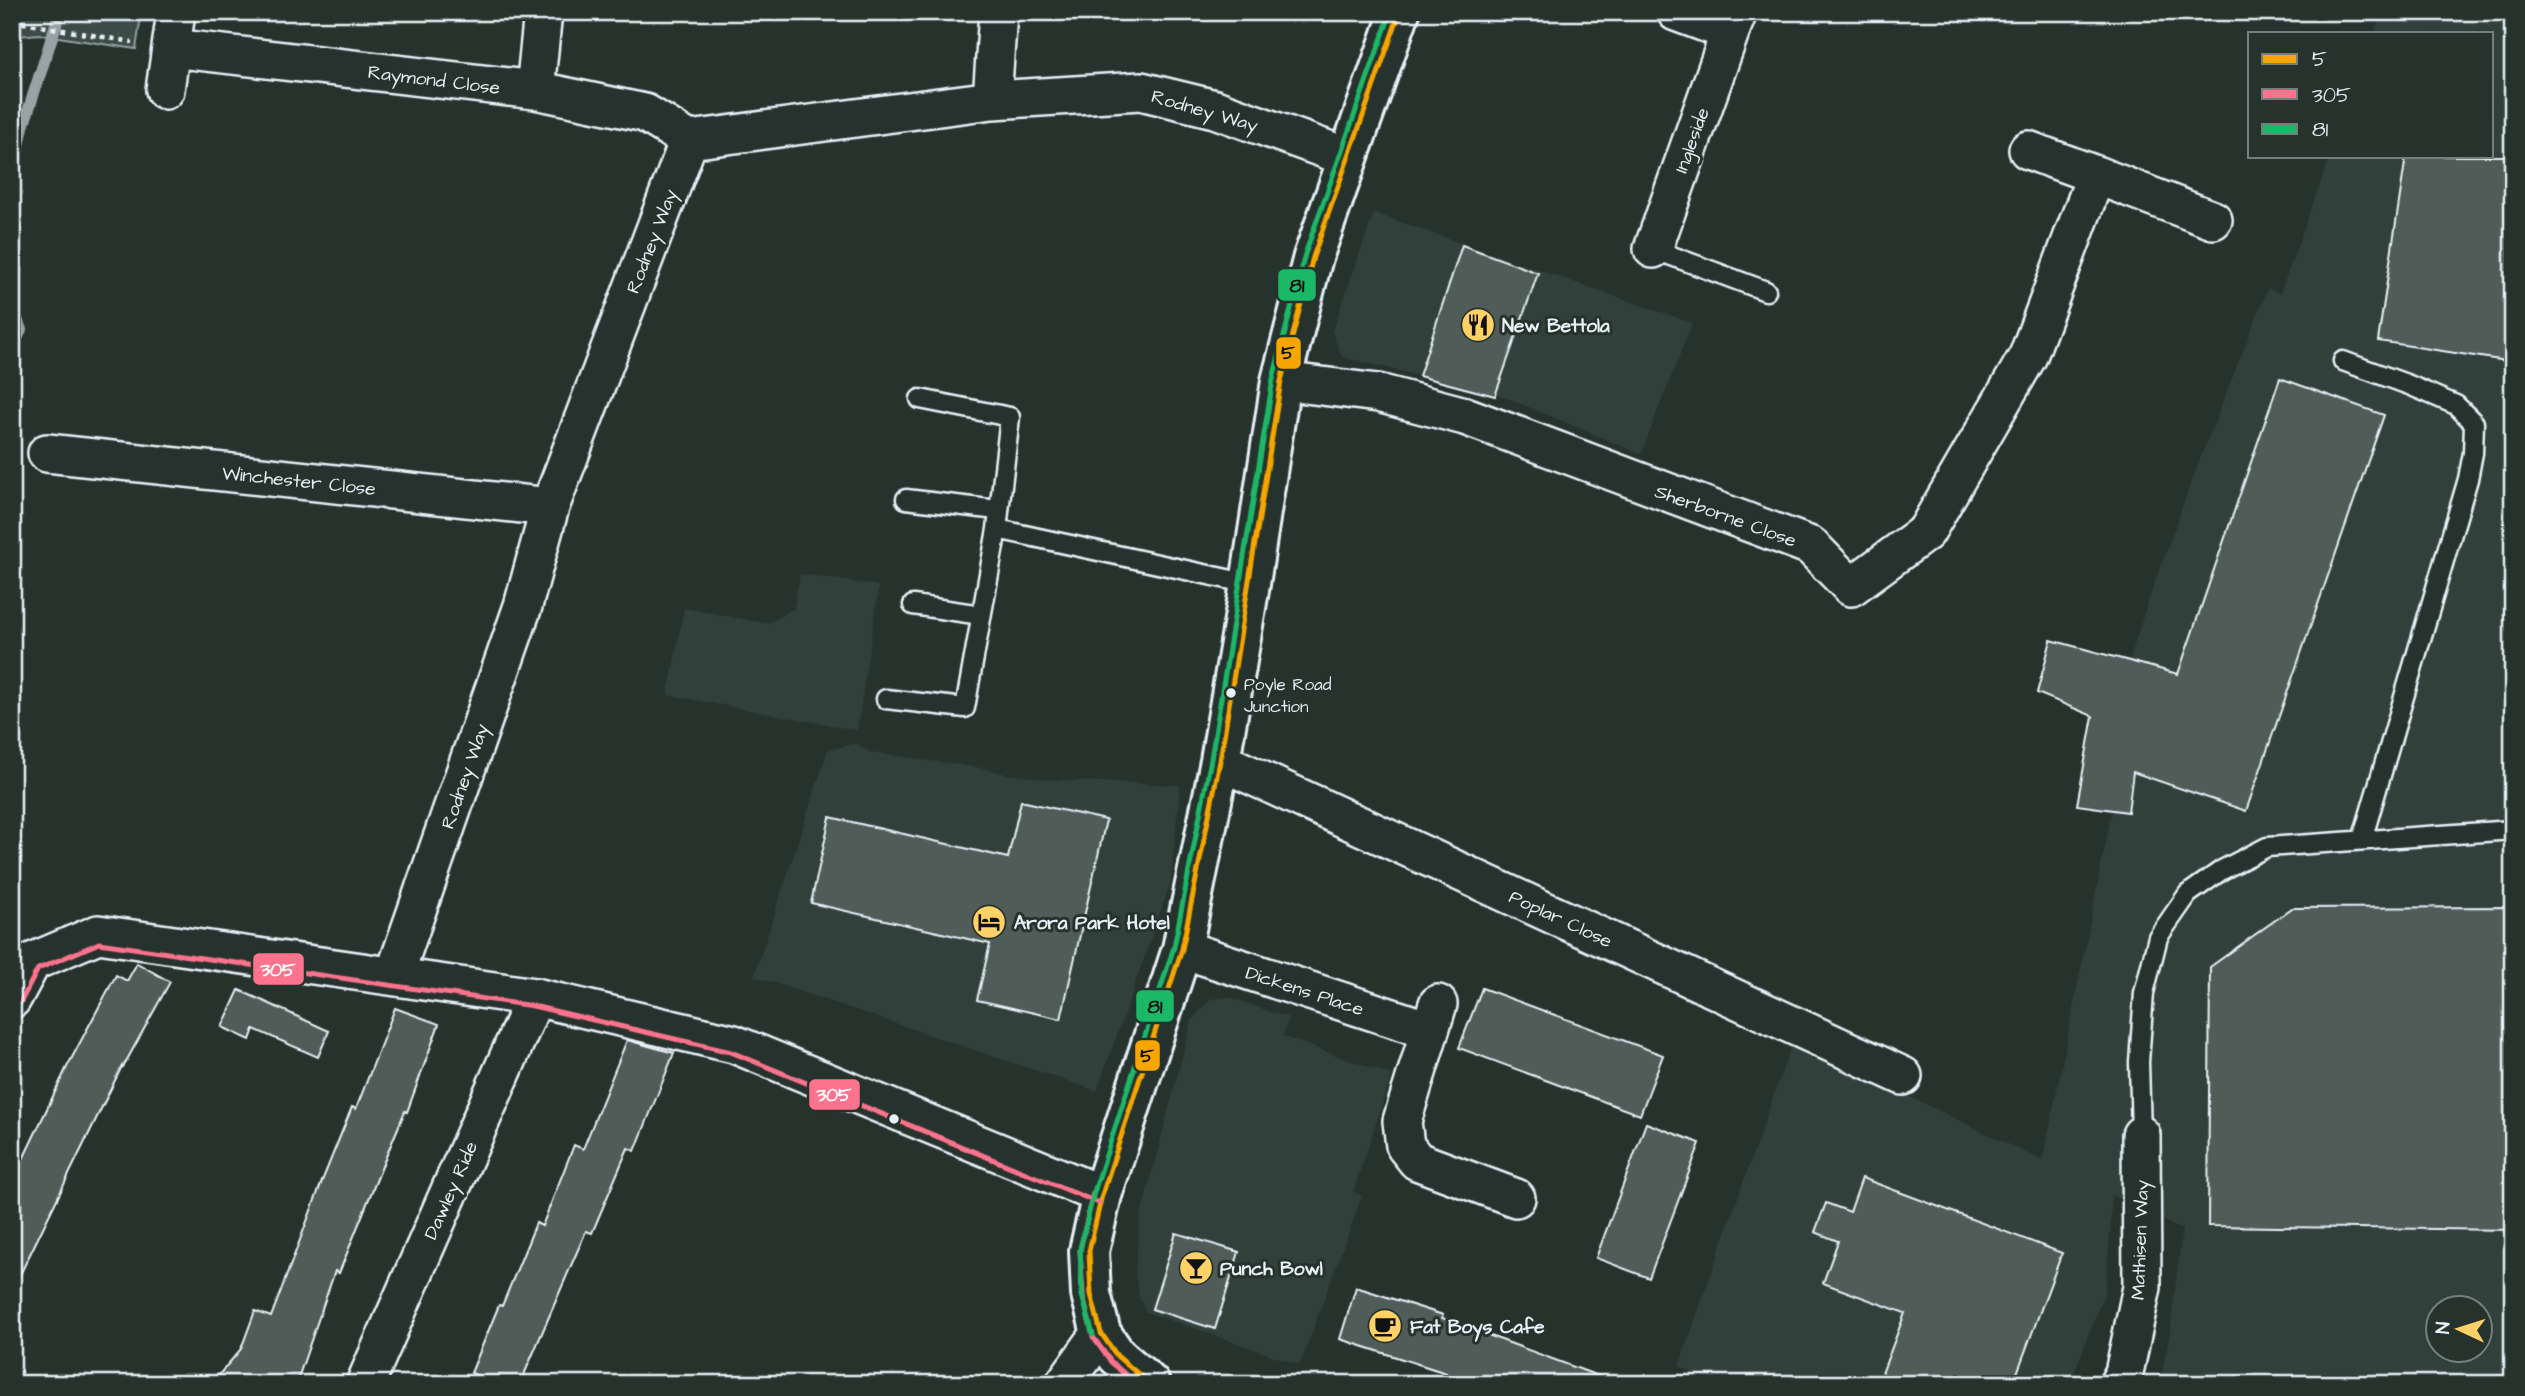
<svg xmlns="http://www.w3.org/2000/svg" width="2525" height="1396" viewBox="0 0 2525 1396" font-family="'Architects Daughter',sans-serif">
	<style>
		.built { fill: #333f3a; fill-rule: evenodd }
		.green { fill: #3e4b47; stroke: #939ea0; stroke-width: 2 }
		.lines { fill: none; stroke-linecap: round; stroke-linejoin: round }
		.stream { stroke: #98a3a5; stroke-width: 12 }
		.building { fill: #505c59; stroke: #e8f1f8; stroke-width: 2 }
		.lane-casing { stroke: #e8f1f8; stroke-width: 23 }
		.street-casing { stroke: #e8f1f8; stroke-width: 42 }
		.secondary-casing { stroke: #e8f1f8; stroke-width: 44 }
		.path { stroke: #e8f1f8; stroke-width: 4.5; stroke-dasharray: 5 5; stroke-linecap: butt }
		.lane { stroke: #26332d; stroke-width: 18 }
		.street { stroke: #26332d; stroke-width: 37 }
		.secondary { stroke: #26332d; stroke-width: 38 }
		.bus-1-casing { stroke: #26332d; stroke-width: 10 }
		.bus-2-casing { stroke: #26332d; stroke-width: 10 }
		.bus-3-casing { stroke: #26332d; stroke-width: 10 }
		.bus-1 { stroke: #f7a600; stroke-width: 5 }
		.bus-2 { stroke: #fc738d; stroke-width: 5 }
		.bus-3 { stroke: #1ab867; stroke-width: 5 }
		.bus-dot { fill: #e8f1f8; stroke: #26332d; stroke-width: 2.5 }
		.labels { text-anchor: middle; stroke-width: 6; stroke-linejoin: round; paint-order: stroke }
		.bus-label { font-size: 17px; fill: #e8f1f8; stroke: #26332d; text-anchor: start }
		.street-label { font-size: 19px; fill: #e8f1f8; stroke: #26332d }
		.poi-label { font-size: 19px; font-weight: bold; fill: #e8f1f8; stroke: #26332d; text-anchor: start }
		.line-badge { stroke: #26332d; stroke-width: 2.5 }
		.badge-label { font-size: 19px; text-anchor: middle; font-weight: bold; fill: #fff }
		.pale-badge-label { font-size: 19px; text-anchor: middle; font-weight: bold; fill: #111 }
	</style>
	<rect width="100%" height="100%" fill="#26332d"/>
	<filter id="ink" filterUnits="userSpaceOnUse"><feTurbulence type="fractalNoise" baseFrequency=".0143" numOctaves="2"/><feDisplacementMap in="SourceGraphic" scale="14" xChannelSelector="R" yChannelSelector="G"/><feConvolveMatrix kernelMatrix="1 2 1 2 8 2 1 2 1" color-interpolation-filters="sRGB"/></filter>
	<g filter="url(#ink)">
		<path class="built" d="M 2381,12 L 2513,12 L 2513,1384 L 2155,1384 L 2163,1368 L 2170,1332 L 2182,1230 L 2111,1195 L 2111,1224 L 2105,1291 L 2070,1384 L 1719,1384 L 1679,1366 L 1793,1040 L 2043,1161 L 2139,674 L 2127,668 L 2147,604 L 2198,464 L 2268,288 L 2280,294 L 2330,156 L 2492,156 L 2492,33 L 2374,33 ZM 2438,1308 L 2480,1308 L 2480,1350 L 2438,1350 Z
			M 1374,213 L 1692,323 L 1641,454 L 1502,396 L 1342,357 L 1332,332 Z
			M 800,574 L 879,586 L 857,730 L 668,695 L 684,608 L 764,623 L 771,622 L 794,608 Z
			M 856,743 L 869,752 L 988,769 L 1005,774 L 1054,780 L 1180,785 L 1171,882 L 1097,1091 L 754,976 L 828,750 Z
			M 1228,997 L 1289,1018 L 1282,1036 L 1392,1075 L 1353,1192 L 1362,1196 L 1300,1365 L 1146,1312 L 1139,1297 L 1135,1271 L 1140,1219 L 1192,1020 L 1211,999 Z"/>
		<path class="green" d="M 12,12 L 111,12 L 141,16 L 136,49 L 39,34 L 18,36 L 12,68 Z"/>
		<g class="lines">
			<path class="stream" d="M 12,177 L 23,127 L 60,12
				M 12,307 L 21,330 L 12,349"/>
		</g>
		<path class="building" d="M 2406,156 L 2513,156 L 2513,362 L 2378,341 Z
			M 1462,245 L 1538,273 L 1495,396 L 1419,376 Z
			M 2280,378 L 2384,415 L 2246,811 L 2133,772 L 2128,812 L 2077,805 L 2093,716 L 2037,693 L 2051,640 L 2178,674 Z
			M 1021,801 L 1106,820 L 1061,1019 L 977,1000 L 990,944 L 811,903 L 830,817 L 1008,858 Z
			M 2513,907 L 2513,1230 L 2208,1226 L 2210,967 L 2292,908 Z
			M 137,963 L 170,982 L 123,1067 L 122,1066 L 12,1291 L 12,1182 L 67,1067 L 116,975 L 127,981 Z
			M 1482,988 L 1663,1055 L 1640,1115 L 1459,1048 Z
			M 239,990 L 329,1031 L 318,1057 L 254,1029 L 250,1040 L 222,1027 Z
			M 395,1008 L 439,1024 L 407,1112 L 405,1111 L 385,1159 L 339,1273 L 335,1271 L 296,1384 L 211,1384 L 241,1349 L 255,1311 L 271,1317 L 324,1176 L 352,1107 L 356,1109 Z
			M 627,1040 L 674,1053 L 635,1151 L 628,1148 L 592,1233 L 586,1231 L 520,1384 L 479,1384 L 482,1377 L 471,1373 L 499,1305 L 502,1306 L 536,1223 L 542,1226 L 574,1145 L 583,1149 Z
			M 1646,1123 L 1700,1143 L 1649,1278 L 1596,1258 Z
			M 1862,1178 L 2062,1253 L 2013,1384 L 1878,1384 L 1905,1313 L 1823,1283 L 1838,1241 L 1815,1232 L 1826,1203 L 1850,1212 Z
			M 1176,1233 L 1239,1252 L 1215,1329 L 1152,1309 Z
			M 1356,1287 L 1443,1315 L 1442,1318 L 1609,1380 L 1609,1384 L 1442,1384 L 1446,1373 L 1340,1339 Z"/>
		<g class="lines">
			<g class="lane-casing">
				<path id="lane" d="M 1653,249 L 1766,291
					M 2343,361 L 2409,385 L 2456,405 L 2474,423 L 2473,453 L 2468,479 L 2362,840
					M 920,399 L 1010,417 L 997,529
					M 906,499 L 997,510
					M 913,605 L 981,615
					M 886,699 L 965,708 L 997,529 L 1250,584
					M 2141,1135 L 2139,1062 L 2144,993 L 2158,937 L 2188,894 L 2222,870 L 2267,847 L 2513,830"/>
			</g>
			<g class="street-casing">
				<path id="street" d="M 1676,12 L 1730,32 L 1738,12
					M 171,48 L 535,90 L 645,113 L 689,140
					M 165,90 L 176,12
					M 535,90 L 543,12
					M 992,100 L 998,12
					M 2028,150 L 2096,175
					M 1653,249 L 1730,32
					M 1281,381 L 1378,393 L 1465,416 L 1811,546 L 1851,587 L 1926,532 L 2028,356 L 2096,175 L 2213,220
					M 47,453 L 550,507
					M 1220,761 L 1903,1076
					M 1182,949 L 1429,1030
					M 394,976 L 523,606 L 550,507 L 689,140 L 992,100 L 1141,91 L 1215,109 L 1347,157
					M 12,999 L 32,962 L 98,934 L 535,997 L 734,1044 L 1102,1195
					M 1438,1004 L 1402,1121 L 1405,1146 L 1417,1161 L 1516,1198
					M 365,1384 L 535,997
					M 1064,1384 L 1101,1333
					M 2118,1384 L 2124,1373 L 2142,1287 L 2141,1135"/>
			</g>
			<g class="secondary-casing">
				<path id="secondary" d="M 1150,1384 L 1117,1356 L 1101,1333 L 1091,1294 L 1089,1251 L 1102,1195 L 1182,949 L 1220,761 L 1250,584 L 1281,381 L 1313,257 L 1400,12"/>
			</g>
			<path class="path" d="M 12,21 L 132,42"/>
			<use href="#lane" class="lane"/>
			<use href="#street" class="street"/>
			<use href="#secondary" class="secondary"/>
			<g class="bus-1-casing">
				<path id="bus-1" d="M 1150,1384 L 1117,1356 L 1101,1333 L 1091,1294 L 1089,1251 L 1102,1195 L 1182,949 L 1220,761 L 1281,381 L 1313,257 L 1400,12"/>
			</g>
			<g class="bus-2-casing">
				<path id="bus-2" d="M 20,1003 L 38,969 L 99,943 L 533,1006 L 731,1052 L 1099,1203
					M 1093,1193 L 1080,1250 L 1083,1296 L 1093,1337 L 1111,1362 L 1136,1384"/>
			</g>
			<g class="bus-3-casing">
				<path id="bus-3" d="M 1093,1335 L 1082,1295 L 1080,1249 L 1094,1192 L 1174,947 L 1211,759 L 1273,379 L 1305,254 L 1391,12"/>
			</g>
			<use href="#bus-1" class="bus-1"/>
			<use href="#bus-2" class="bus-2"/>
			<use href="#bus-3" class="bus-3"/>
		</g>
	</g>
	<defs>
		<g id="restaurant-disc" transform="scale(1.75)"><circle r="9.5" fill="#ffd166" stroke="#26332d"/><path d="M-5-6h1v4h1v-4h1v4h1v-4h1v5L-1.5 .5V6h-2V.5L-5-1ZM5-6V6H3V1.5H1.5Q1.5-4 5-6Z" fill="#111"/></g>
		<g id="hotel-disc" transform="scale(1.75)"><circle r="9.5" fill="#ffd166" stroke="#26332d"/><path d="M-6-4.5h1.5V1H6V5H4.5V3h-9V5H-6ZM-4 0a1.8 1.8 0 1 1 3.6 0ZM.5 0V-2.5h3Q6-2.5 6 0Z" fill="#111"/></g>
		<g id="bar-disc" transform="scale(1.75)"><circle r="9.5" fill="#ffd166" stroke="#26332d"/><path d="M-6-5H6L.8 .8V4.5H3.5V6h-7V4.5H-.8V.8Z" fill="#111"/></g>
		<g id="cafe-disc" transform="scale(1.75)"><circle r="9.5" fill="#ffd166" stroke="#26332d"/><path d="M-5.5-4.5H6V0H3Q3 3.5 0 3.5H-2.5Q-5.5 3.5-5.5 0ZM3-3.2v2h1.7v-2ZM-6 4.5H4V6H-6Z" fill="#111"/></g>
	</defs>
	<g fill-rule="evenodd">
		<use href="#restaurant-disc" x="1478" y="325"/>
		<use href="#hotel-disc" x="989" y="922"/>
		<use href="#bar-disc" x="1196" y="1268"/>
		<use href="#cafe-disc" x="1385" y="1326"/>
	</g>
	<g class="bus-dot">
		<circle cx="1231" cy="693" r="6"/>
		<circle cx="894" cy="1119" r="6"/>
	</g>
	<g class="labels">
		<g class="bus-label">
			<text x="1244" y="690">Poyle Road<tspan x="1244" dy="22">Junction</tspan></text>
		</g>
		<g class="street-label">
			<text transform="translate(434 79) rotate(7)" y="7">Raymond Close</text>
			<text transform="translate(1205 110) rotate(16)" y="7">Rodney Way</text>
			<text transform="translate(1691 140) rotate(-70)" y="7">Ingleside</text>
			<text transform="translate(651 241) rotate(-69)" y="7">Rodney Way</text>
			<text transform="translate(299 480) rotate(6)" y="7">Winchester Close</text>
			<text transform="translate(1726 515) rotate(20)" y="7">Sherborne Close</text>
			<text transform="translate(464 776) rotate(-71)" y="7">Rodney Way</text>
			<text transform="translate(1561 918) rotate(25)" y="7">Poplar Close</text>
			<text transform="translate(1305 990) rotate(18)" y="7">Dickens Place</text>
			<text transform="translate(450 1190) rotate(-66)" y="7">Dawley Ride</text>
			<text transform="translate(2139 1240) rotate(-88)" y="7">Mathisen Way</text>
		</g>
		<g class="poi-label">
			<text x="1502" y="332">New Bettola</text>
			<text x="1014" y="929">Arora Park Hotel</text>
			<text x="1220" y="1275">Punch Bowl</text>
			<text x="1410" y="1333">Fat Boys Cafe</text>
		</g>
	</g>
	<g class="line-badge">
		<rect x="1277" y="268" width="40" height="34" rx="7" fill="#1ab867"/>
		<rect x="1275" y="336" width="27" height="34" rx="7" fill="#f7a600"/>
		<rect x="252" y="952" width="53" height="34" rx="7" fill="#fc738d"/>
		<rect x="1135" y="989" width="40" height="34" rx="7" fill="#1ab867"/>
		<rect x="1134" y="1039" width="27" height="33" rx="7" fill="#f7a600"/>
		<rect x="808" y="1078" width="53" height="33" rx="7" fill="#fc738d"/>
	</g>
	<g class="badge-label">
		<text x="278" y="976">305</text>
		<text x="834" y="1101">305</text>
	</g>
	<g class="pale-badge-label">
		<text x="1297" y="292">81</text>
		<text x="1288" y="359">5</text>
		<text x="1155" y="1013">81</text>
		<text x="1147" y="1062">5</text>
	</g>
	<rect width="2525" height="1396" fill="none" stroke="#26332d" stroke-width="42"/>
	<rect x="21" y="21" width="2483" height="1354" fill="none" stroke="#e8f1f8" stroke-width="2.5" filter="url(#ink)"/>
	<rect x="2248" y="32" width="245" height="126" fill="#26332d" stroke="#747f7e" stroke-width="2"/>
	<rect x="2262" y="54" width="35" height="10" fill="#f7a600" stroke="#747f7e" stroke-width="2"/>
	<text x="2312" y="66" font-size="21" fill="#e8f1f8">5</text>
	<rect x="2262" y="89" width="35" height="10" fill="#fc738d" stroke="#747f7e" stroke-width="2"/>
	<text x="2312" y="102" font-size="21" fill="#e8f1f8">305</text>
	<rect x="2262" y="124" width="35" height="10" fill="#1ab867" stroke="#747f7e" stroke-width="2"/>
	<text x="2312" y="136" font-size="21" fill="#e8f1f8">81</text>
	<g transform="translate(2459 1329) rotate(274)"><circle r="33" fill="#26332d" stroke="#747f7e" stroke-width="2"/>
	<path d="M0-5L12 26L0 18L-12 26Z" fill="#ffd166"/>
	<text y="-10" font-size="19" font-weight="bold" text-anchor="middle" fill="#e8f1f8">N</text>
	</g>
</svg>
